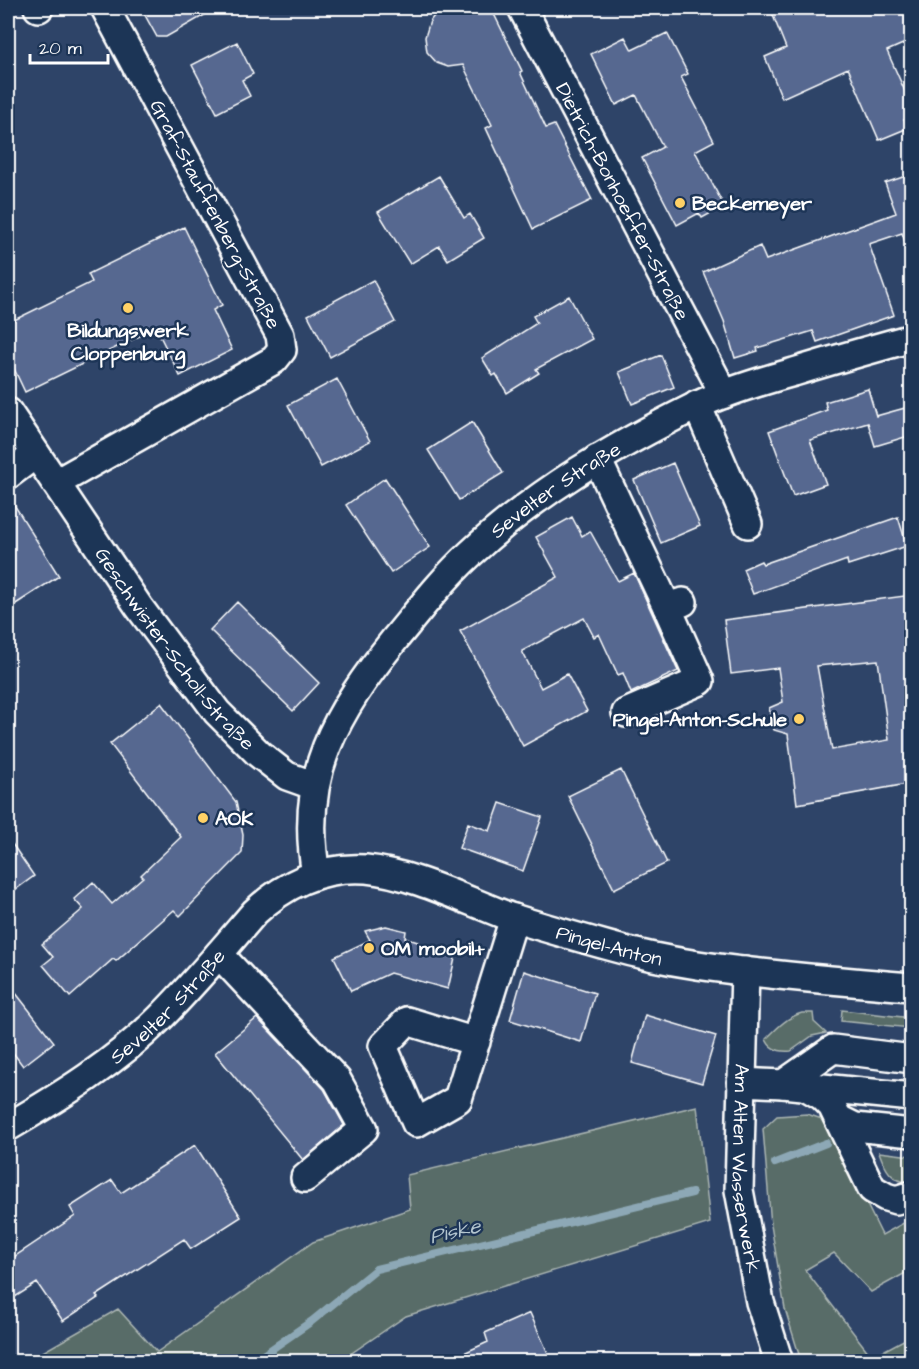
<svg xmlns="http://www.w3.org/2000/svg" width="919" height="1369" viewBox="0 0 919 1369" font-family="'Architects Daughter',sans-serif">
	<style>
		.green { fill: #586c67; stroke: #acb6b3; stroke-width: 1.5 }
		.lines { fill: none; stroke-linecap: round; stroke-linejoin: round }
		.stream { stroke: #8da8b6; stroke-width: 8 }
		.building { fill: #566890; stroke: #fff; stroke-width: 1.5; fill-rule: evenodd }
		.minor-casing { stroke: #fff; stroke-width: 32 }
		.minor { stroke: #1d3557; stroke-width: 27 }
		.poi-dot { fill: #ffd166; stroke: #1d3557; stroke-width: 2 }
		.labels { text-anchor: middle; stroke-width: 5; stroke-linejoin: round; paint-order: stroke }
		.street-label { font-size: 20px; fill: #fff; stroke: #1d3557 }
		.poi-label { font-size: 20px; font-weight: bold; fill: #fff; stroke: #1d3557; text-anchor: start }
		.water-label { font-size: 21px; font-style: italic; fill: #b3c5cf; stroke: #1d3557 }
	</style>
	<rect width="100%" height="100%" fill="#2e4468"/>
	<filter id="ink" filterUnits="userSpaceOnUse"><feTurbulence type="fractalNoise" baseFrequency=".0167" numOctaves="2"/><feDisplacementMap in="SourceGraphic" scale="12" xChannelSelector="R" yChannelSelector="G"/><feConvolveMatrix kernelMatrix="1 2 1 2 8 2 1 2 1" color-interpolation-filters="sRGB"/></filter>
	<g filter="url(#ink)">
		<path class="green" d="M 842,1010 L 911,1018 L 911,1028 L 841,1021 Z
			M 802,1013 L 813,1013 L 814,1022 L 826,1033 L 812,1036 L 791,1051 C 780,1052 770,1050 766,1039 C 777,1028 787,1017 802,1013 Z
			M 697,1106 L 710,1223 L 406,1316 L 340,1361 L 27,1361 L 118,1309 L 157,1352 L 313,1242 L 410,1209 L 407,1175 Z
			M 807,1114 L 825,1120 L 882,1235 L 911,1219 L 911,1270 L 871,1292 L 834,1253 L 805,1270 L 872,1357 L 911,1336 L 911,1350 L 891,1361 L 801,1361 L 785,1309 L 771,1225 L 763,1129 L 777,1116 Z
			M 879,1152 L 911,1156 L 911,1182 C 892,1183 885,1169 879,1152 Z"/>
		<g class="lines">
			<path class="stream" d="M 775,1163 L 826,1143
				M 253,1362 L 312,1321 L 376,1269 L 692,1193"/>
		</g>
		<path class="building" d="M 141,8 L 217,8 L 166,37 L 157,37 Z
			M 440,8 L 491,8 L 522,71 L 520,72 L 546,128 L 554,125 L 592,200 L 533,229 L 486,128 L 492,125 L 463,65 L 448,67 L 437,63 L 427,52 L 425,37 L 430,21 Z
			M 770,8 L 912,8 L 912,40 L 887,51 L 912,107 L 912,117 L 904,120 L 908,128 L 879,140 L 848,68 L 782,98 L 765,57 L 786,48 Z
			M 667,33 L 688,74 L 681,77 L 714,141 L 695,151 L 724,206 L 702,218 L 699,213 L 677,225 L 642,158 L 663,147 L 636,95 L 616,105 L 591,54 L 625,37 L 632,50 Z
			M 237,42 L 253,74 L 242,80 L 250,96 L 217,113 L 192,65 Z
			M 912,174 L 912,249 L 908,250 L 902,233 L 869,244 L 894,315 L 817,342 L 813,331 L 757,348 L 758,351 L 735,358 L 724,321 L 703,272 L 760,246 L 766,260 L 896,213 L 885,183 Z
			M 439,176 L 464,218 L 470,214 L 484,238 L 448,260 L 439,246 L 410,264 L 378,212 Z
			M 184,227 L 222,305 L 213,310 L 232,350 L 180,376 L 156,328 L 25,392 L 8,356 L 8,323 L 92,282 L 88,274 Z
			M 373,280 L 395,322 L 330,357 L 308,315 Z
			M 569,296 L 592,339 L 536,369 L 539,373 L 507,393 L 496,374 L 493,376 L 482,358 L 537,323 L 533,316 Z
			M 661,355 L 674,387 L 632,404 L 619,372 Z
			M 337,379 L 370,441 L 321,467 L 288,405 Z
			M 868,389 L 876,416 L 912,406 L 912,435 L 875,446 L 868,423 L 810,440 L 826,484 L 793,496 L 769,431 L 827,410 L 825,402 Z
			M 472,422 L 503,473 L 459,500 L 428,450 Z
			M 673,463 L 700,526 L 661,543 L 634,480 Z
			M 385,478 L 430,547 L 391,573 L 346,505 Z
			M 8,495 L 59,576 L 8,609 Z
			M 572,517 L 582,536 L 590,531 L 618,581 L 634,573 L 678,671 L 631,693 L 623,673 L 618,675 L 599,634 L 594,637 L 584,618 L 522,651 L 541,688 L 567,674 L 587,711 L 523,746 L 460,631 L 558,577 L 536,537 Z
			M 898,517 L 907,546 L 848,565 L 847,560 L 753,594 L 743,569 L 761,561 L 763,564 Z
			M 912,595 L 912,783 L 797,804 L 788,734 L 774,730 L 769,708 L 783,702 L 778,668 L 731,674 L 724,620 ZM 878,660 L 889,740 L 832,750 L 817,666 Z
			M 237,602 L 319,683 L 293,711 L 210,630 Z
			M 161,703 L 236,802 L 243,835 L 242,853 L 180,916 L 174,910 L 116,961 L 113,959 L 70,997 L 43,965 L 53,957 L 42,944 L 83,909 L 74,899 L 93,882 L 112,904 L 143,877 L 141,875 L 181,837 L 110,744 Z
			M 621,770 L 667,863 L 614,889 L 568,796 Z
			M 500,803 L 542,817 L 523,871 L 459,848 L 468,823 L 490,831 Z
			M 8,838 L 34,876 L 8,895 Z
			M 386,926 L 406,931 L 405,938 L 456,954 L 448,989 L 390,973 L 351,991 L 334,957 L 370,940 L 365,931 Z
			M 524,971 L 595,993 L 581,1042 L 510,1020 Z
			M 8,983 L 54,1042 L 23,1066 L 8,1046 Z
			M 645,1015 L 716,1036 L 702,1083 L 632,1063 Z
			M 257,1018 L 324,1089 L 344,1125 L 303,1160 L 215,1053 Z
			M 195,1145 L 241,1217 L 191,1249 L 184,1239 L 96,1296 L 98,1298 L 63,1321 L 37,1283 L 15,1297 L 8,1286 L 8,1261 L 75,1216 L 70,1207 L 112,1180 L 121,1193 Z
			M 530,1313 L 552,1362 L 444,1362 L 488,1342 L 485,1333 Z"/>
		<g class="lines">
			<g class="minor-casing">
				<g id="minor">
					<path d="M 38,8 L 39,8"/>
					<path id="s1" d="M 522,8 L 724,394"/>
					<path d="M 697,405 L 748,524"/>
					<path id="s2" d="M 8,412 L 139,607 L 217,712 L 259,754 L 287,776 L 315,786"/>
					<path d="M 597,459 L 667,607 L 683,602"/>
					<path d="M 8,475 L 36,454"/>
					<path d="M 56,483 L 274,360 L 282,350 L 280,335 L 105,8"/>
					<path d="M 626,713 L 700,681 L 667,607"/>
					<path id="s3" d="M 316,874 C 298,775 336,713 395,639 C 419,610 442,580 470,554 C 536,492 615,446 696,406 C 727,391 761,381 794,372 C 833,360 872,349 912,338"/>
					<path d="M 219,954 L 337,1080 L 364,1129 L 305,1178"/>
					<path id="s4" d="M 745,971 L 739,1190 L 760,1302 L 779,1362"/>
					<path d="M 476,1042 L 407,1021 L 383,1046 L 416,1123 L 458,1099 L 514,918"/>
					<path d="M 741,1082 L 783,1084 L 912,1097"/>
					<path d="M 783,1084 L 833,1049 L 912,1059"/>
					<path d="M 805,1086 L 822,1096 L 832,1106 L 872,1189 L 886,1197 L 896,1200 L 912,1195"/>
					<path d="M 839,1119 L 855,1127 L 912,1133"/>
					<path id="s5" d="M 8,1127 C 61,1096 116,1062 160,1018 C 194,984 224,948 255,912 C 286,883 323,866 366,869 C 412,873 469,902 513,918 C 545,928 577,937 609,946 C 668,963 728,970 789,976 C 830,980 871,984 912,987"/>
				</g>
			</g>
			<use href="#minor" class="minor"/>
		</g>
	</g>
	<g class="poi-dot">
		<circle cx="680" cy="203" r="6"/>
		<circle cx="128" cy="308" r="6"/>
		<circle cx="799" cy="719" r="6"/>
		<circle cx="203" cy="818" r="6"/>
		<circle cx="369" cy="948" r="6"/>
	</g>
	<g class="labels">
		<g class="street-label">
			<text dy="7" stroke="none"><textPath href="#s1" startOffset="218">Dietrich-Bonhoeffer-Straße</textPath></text>
			<text transform="translate(216 214) rotate(62)" y="7">Graf-Stauffenberg-Straße</text>
			<text dy="7" stroke="none"><textPath href="#s3" startOffset="478">Sevelter Straße</textPath></text>
			<text dy="7" stroke="none"><textPath href="#s2" startOffset="290">Geschwister-Scholl-Straße</textPath></text>
			<text dy="7" stroke="none"><textPath href="#s5" startOffset="708">Pingel-Anton</textPath></text>
			<text dy="7" stroke="none"><textPath href="#s5" startOffset="201">Sevelter Straße</textPath></text>
			<text dy="7" stroke="none"><textPath href="#s4" startOffset="198">Am Alten Wasserwerk</textPath></text>
		</g>
		<g class="poi-label">
			<text x="692" y="210">Beckemeyer</text>
			<text x="128" y="337" text-anchor="middle">Bildungswerk<tspan x="128" dy="23">Cloppenburg</tspan></text>
			<text x="787" y="726" text-anchor="end">Pingel-Anton-Schule</text>
			<text x="215" y="825">AOK</text>
			<text x="381" y="955">OM moobil+</text>
		</g>
		<g class="water-label">
			<text transform="translate(455 1231) rotate(-13)" y="7">Piske</text>
		</g>
	</g>
	<rect width="919" height="1369" fill="none" stroke="#1d3557" stroke-width="30"/>
	<rect x="15" y="15" width="889" height="1339" fill="none" stroke="#fff" stroke-width="2" filter="url(#ink)"/>
	<path d="M30 54v9h78v-9" fill="none" stroke="#ffffff" stroke-width="3"/>
	<text x="39" y="54" font-size="18" fill="#ffffff" stroke="#1d3557" stroke-width="4.5" paint-order="stroke">20 m</text>
</svg>
